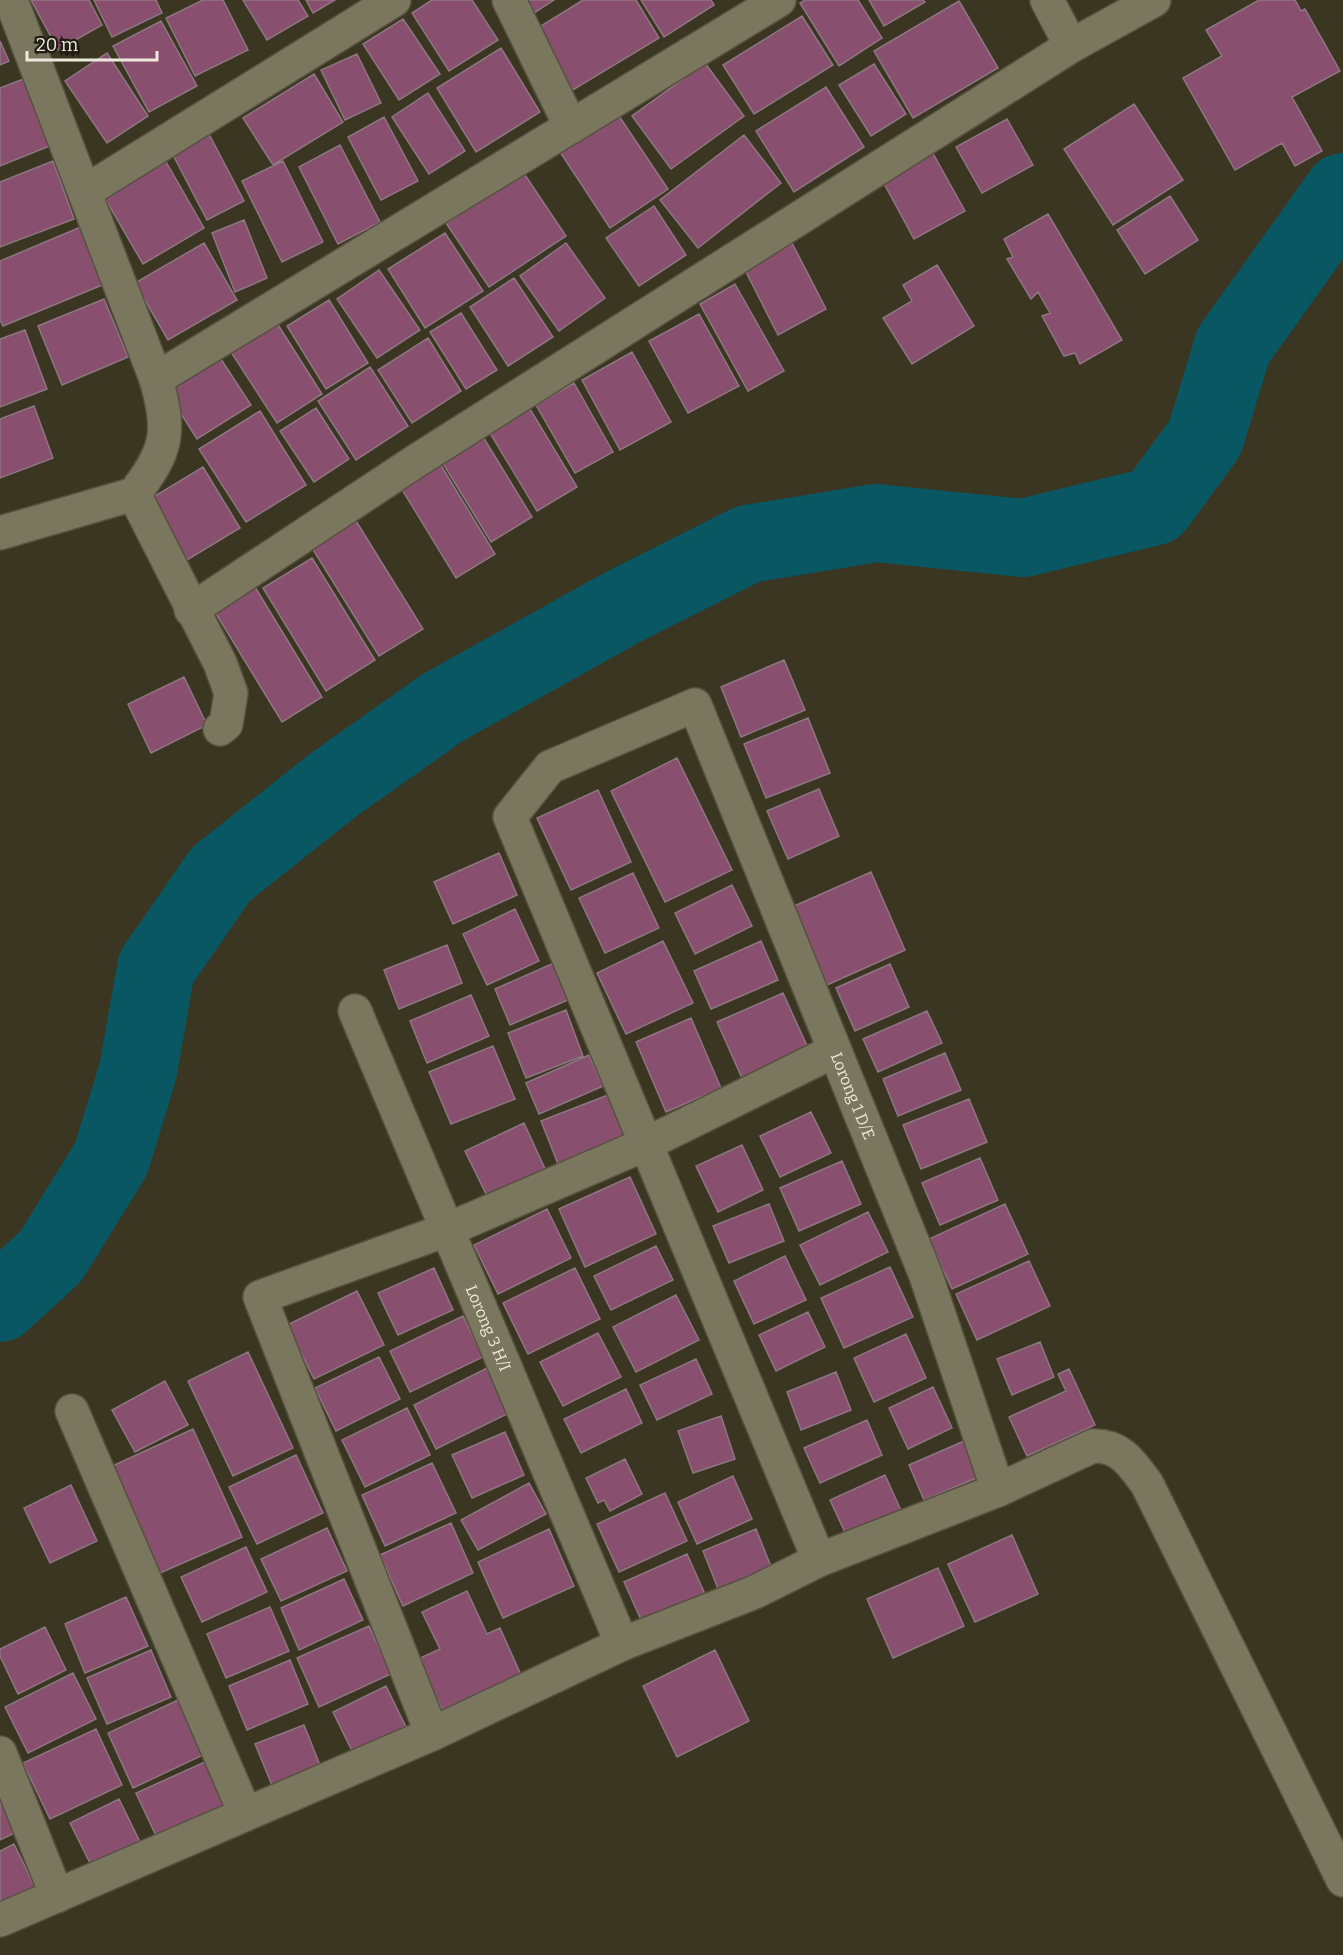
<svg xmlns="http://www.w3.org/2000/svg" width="1343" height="1955" viewBox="0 0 1343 1955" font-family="Bitter,serif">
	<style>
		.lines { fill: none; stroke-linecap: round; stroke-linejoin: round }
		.river { stroke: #085763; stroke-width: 78 }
		.building { fill: #884f6f; stroke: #8e7682; stroke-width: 1.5 }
		.street-casing { stroke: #575240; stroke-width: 36 }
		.street { stroke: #7b765e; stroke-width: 33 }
		.labels { text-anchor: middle; stroke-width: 4.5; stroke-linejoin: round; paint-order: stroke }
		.street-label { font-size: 16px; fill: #edeadd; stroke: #201e14 }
	</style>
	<rect width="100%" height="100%" fill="#3b3621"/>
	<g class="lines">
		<path class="river" d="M 0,1303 L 51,1256 L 111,1159 L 138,1071 L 156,968 L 221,874 L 336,783 L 442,708 L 621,608 L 748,544 L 876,523 L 1023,538 L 1155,506 L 1205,438 L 1233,346 L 1343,192"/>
	</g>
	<path class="building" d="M 31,0 L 89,0 L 102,25 L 58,50 Z
		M 94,0 L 156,0 L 162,13 L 112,37 Z
		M 203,0 L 223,0 L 248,50 L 195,76 L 166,18 Z
		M 243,0 L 298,0 L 308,16 L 267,40 Z
		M 306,0 L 335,0 L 313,13 Z
		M 432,0 L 472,0 L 498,40 L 449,71 L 412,13 Z
		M 526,0 L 554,0 L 534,13 Z
		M 583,0 L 636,0 L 659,38 L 566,94 L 528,34 Z
		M 641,0 L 711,0 L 714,5 L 664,37 Z
		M 805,0 L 858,0 L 882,38 L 839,66 L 800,3 Z
		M 869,0 L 923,0 L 925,2 L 884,26 Z
		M 1259,0 L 1295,0 L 1301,11 L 1305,9 L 1340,71 L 1292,97 L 1322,151 L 1295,166 L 1282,143 L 1235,170 L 1183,78 L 1222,56 L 1206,30 Z
		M 959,1 L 998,68 L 913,118 L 874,51 Z
		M 802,16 L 833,65 L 754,114 L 723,65 Z
		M 403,19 L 440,74 L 399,100 L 363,44 Z
		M 161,21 L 197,86 L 149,112 L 113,46 Z
		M 0,41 L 9,61 L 0,65 Z
		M 501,48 L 540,112 L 476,152 L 437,88 Z
		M 107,53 L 148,116 L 107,143 L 65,81 Z
		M 357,54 L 381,103 L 345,120 L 321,70 Z
		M 705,63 L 744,116 L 671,169 L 632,116 Z
		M 874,64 L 906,114 L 871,136 L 839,85 Z
		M 314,74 L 343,122 L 273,165 L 243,118 Z
		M 26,78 L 52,145 L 0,166 L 0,88 Z
		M 826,87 L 864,147 L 794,192 L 756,131 Z
		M 428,93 L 465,151 L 429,174 L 392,117 Z
		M 1134,104 L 1183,180 L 1113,225 L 1064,149 Z
		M 617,113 L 668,189 L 610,228 L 560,152 Z
		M 384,117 L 418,181 L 381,200 L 348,137 Z
		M 1007,119 L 1033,165 L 982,193 L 956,147 Z
		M 209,134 L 244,201 L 207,220 L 172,153 Z
		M 744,135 L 781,183 L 698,248 L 660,200 Z
		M 340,145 L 380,222 L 338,244 L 299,167 Z
		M 930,148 L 965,211 L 914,239 L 880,176 Z
		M 165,160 L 204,228 L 143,264 L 103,195 Z
		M 53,161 L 74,219 L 0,247 L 0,182 Z
		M 283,161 L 323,242 L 282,262 L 242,181 Z
		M 523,172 L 566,236 L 489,287 L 446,223 Z
		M 1170,196 L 1198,240 L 1145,274 L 1117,230 Z
		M 654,206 L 686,255 L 639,286 L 606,238 Z
		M 1048,214 L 1122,340 L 1080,364 L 1075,353 L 1064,356 L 1042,316 L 1050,313 L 1038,292 L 1031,299 L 1007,259 L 1013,257 L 1004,239 Z
		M 244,220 L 267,278 L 235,292 L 212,233 Z
		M 83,226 L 107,283 L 3,326 L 0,320 L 0,261 Z
		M 445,233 L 483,291 L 425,328 L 388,269 Z
		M 204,243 L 237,300 L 168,340 L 135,283 Z
		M 566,243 L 605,298 L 559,331 L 520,276 Z
		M 792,243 L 826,309 L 778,335 L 744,268 Z
		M 937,265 L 974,326 L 912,364 L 883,318 L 912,301 L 903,285 Z
		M 379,270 L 420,330 L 377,358 L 337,299 Z
		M 514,278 L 553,337 L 508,366 L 470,307 Z
		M 735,284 L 784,371 L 748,391 L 700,304 Z
		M 104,299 L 128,357 L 62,385 L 38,326 Z
		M 329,300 L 368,363 L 326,389 L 287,326 Z
		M 461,313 L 497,370 L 466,389 L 430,332 Z
		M 699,314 L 739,386 L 688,413 L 649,341 Z
		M 275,320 L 322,394 L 277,423 L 229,349 Z
		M 25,330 L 47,389 L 0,407 L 0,339 Z
		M 428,338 L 461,391 L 412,423 L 378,370 Z
		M 632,352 L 671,422 L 620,450 L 582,380 Z
		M 217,353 L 251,405 L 197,439 L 164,387 Z
		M 370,367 L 408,426 L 356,460 L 318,401 Z
		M 574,383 L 613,452 L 575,473 L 536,405 Z
		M 527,404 L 577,487 L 537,511 L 487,428 Z
		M 34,406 L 53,458 L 0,478 L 0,419 Z
		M 316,408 L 349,459 L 314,482 L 280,431 Z
		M 260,411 L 306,485 L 246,522 L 199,449 Z
		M 477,427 L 532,517 L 491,542 L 436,452 Z
		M 434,454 L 495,554 L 456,578 L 395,478 Z
		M 203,467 L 240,528 L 187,560 L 150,499 Z
		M 356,521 L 423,629 L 379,656 L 312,548 Z
		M 312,558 L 375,660 L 326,691 L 263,588 Z
		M 255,587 L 322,697 L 282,722 L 215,612 Z
		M 784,660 L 805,710 L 741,737 L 721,687 Z
		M 184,677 L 207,725 L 151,753 L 128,704 Z
		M 808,718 L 830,773 L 766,798 L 744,744 Z
		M 677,758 L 732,870 L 665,902 L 611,791 Z
		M 819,789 L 839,836 L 788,859 L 767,811 Z
		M 598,790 L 631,862 L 571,890 L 537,818 Z
		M 499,853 L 517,895 L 453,924 L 434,882 Z
		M 871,872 L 905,950 L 827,985 L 792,907 Z
		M 633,873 L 659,928 L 605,953 L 579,898 Z
		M 732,885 L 752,926 L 695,954 L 675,913 Z
		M 515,909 L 539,961 L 487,985 L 463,934 Z
		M 663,941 L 693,1003 L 626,1034 L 597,973 Z
		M 761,941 L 778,980 L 711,1009 L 694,971 Z
		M 447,945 L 462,983 L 399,1009 L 384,970 Z
		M 554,963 L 570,999 L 510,1025 L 495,989 Z
		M 890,964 L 909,1007 L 855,1031 L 836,988 Z
		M 783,993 L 808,1048 L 742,1078 L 717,1022 Z
		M 471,995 L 489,1036 L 427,1063 L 410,1021 Z
		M 566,1010 L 583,1056 L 526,1078 L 508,1033 Z
		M 927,1011 L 942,1043 L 878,1072 L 863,1039 Z
		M 691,1018 L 721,1088 L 666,1112 L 636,1042 Z
		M 493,1046 L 515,1099 L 451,1124 L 429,1072 Z
		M 945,1053 L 961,1090 L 898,1116 L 883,1079 Z
		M 589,1055 L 603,1086 L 539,1114 L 526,1083 Z
		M 608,1095 L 625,1137 L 558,1164 L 541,1121 Z
		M 969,1099 L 987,1142 L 921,1169 L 903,1125 Z
		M 811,1112 L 831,1153 L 780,1177 L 760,1136 Z
		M 524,1123 L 546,1171 L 488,1198 L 465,1151 Z
		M 742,1145 L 763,1190 L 718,1212 L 696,1166 Z
		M 980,1158 L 998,1200 L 940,1225 L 922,1183 Z
		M 842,1161 L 861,1204 L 799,1231 L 780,1188 Z
		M 630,1177 L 656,1234 L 585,1267 L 559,1209 Z
		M 769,1204 L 784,1241 L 729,1263 L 713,1226 Z
		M 1005,1204 L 1028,1254 L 952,1289 L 929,1239 Z
		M 547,1209 L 571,1258 L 498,1294 L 474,1245 Z
		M 868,1212 L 888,1252 L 820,1285 L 800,1245 Z
		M 656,1246 L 673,1280 L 611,1310 L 594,1276 Z
		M 785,1256 L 806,1300 L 754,1324 L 734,1281 Z
		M 1029,1261 L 1050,1306 L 977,1340 L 956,1294 Z
		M 890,1267 L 913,1317 L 844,1348 L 821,1298 Z
		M 434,1268 L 453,1310 L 398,1335 L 378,1293 Z
		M 575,1268 L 600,1319 L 528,1354 L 503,1303 Z
		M 357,1291 L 384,1345 L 314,1379 L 287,1325 Z
		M 676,1295 L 699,1340 L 636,1372 L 613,1327 Z
		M 808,1312 L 825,1347 L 776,1371 L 759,1335 Z
		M 463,1316 L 483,1357 L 410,1392 L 390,1351 Z
		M 598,1333 L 621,1377 L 563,1406 L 540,1362 Z
		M 906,1334 L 926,1378 L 874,1402 L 854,1358 Z
		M 1040,1342 L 1054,1377 L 1012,1395 L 997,1359 Z
		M 248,1352 L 293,1448 L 233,1476 L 188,1381 Z
		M 379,1357 L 400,1399 L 336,1431 L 315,1388 Z
		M 696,1359 L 712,1394 L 657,1420 L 640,1385 Z
		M 487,1368 L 509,1413 L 436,1449 L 414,1405 Z
		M 1069,1369 L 1095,1425 L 1027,1456 L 1009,1417 L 1066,1391 L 1058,1374 Z
		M 836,1372 L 851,1410 L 801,1430 L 787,1392 Z
		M 165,1381 L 188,1425 L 135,1452 L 112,1410 Z
		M 933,1387 L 952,1428 L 908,1449 L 889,1408 Z
		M 626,1389 L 642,1423 L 581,1453 L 564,1419 Z
		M 407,1408 L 430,1455 L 365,1487 L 342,1440 Z
		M 721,1416 L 735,1459 L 693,1473 L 678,1431 Z
		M 867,1420 L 882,1455 L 820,1483 L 804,1448 Z
		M 193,1429 L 242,1537 L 160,1573 L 112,1466 Z
		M 505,1432 L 524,1475 L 472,1498 L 452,1455 Z
		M 964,1441 L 979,1477 L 924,1500 L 909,1465 Z
		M 296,1455 L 323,1513 L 257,1544 L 229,1487 Z
		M 625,1459 L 642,1494 L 610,1511 L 604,1500 L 598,1503 L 586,1478 Z
		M 432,1463 L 456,1513 L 385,1546 L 362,1495 Z
		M 885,1475 L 904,1517 L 849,1541 L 830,1500 Z
		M 733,1476 L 752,1519 L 697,1544 L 678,1502 Z
		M 529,1483 L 546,1514 L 478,1550 L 461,1520 Z
		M 71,1485 L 97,1541 L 50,1563 L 24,1508 Z
		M 665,1493 L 687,1541 L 619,1572 L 597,1524 Z
		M 451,1523 L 473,1573 L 403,1606 L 380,1555 Z
		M 327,1528 L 347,1571 L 281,1601 L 261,1559 Z
		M 549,1529 L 574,1586 L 503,1618 L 478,1562 Z
		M 756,1529 L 772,1569 L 719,1591 L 703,1551 Z
		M 1012,1535 L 1038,1594 L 975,1622 L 948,1564 Z
		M 246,1547 L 267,1592 L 202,1622 L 181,1577 Z
		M 687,1554 L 705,1594 L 642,1622 L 624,1582 Z
		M 938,1568 L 964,1626 L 893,1658 L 867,1599 Z
		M 344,1579 L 363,1620 L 299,1650 L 281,1608 Z
		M 467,1591 L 487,1634 L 500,1628 L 521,1675 L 443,1712 L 418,1659 L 440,1649 L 422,1612 Z
		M 126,1597 L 148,1646 L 85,1673 L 65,1624 Z
		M 270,1607 L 289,1651 L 226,1678 L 207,1634 Z
		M 369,1626 L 391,1674 L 319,1707 L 297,1658 Z
		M 45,1627 L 66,1670 L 18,1694 L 0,1656 L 0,1649 Z
		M 151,1650 L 171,1697 L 107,1724 L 87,1678 Z
		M 715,1650 L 749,1721 L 677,1757 L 643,1686 Z
		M 290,1660 L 308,1704 L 247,1730 L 229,1686 Z
		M 73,1673 L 96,1719 L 28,1753 L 5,1707 Z
		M 386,1686 L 407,1729 L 354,1755 L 333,1712 Z
		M 178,1700 L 203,1755 L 133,1788 L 108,1733 Z
		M 304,1725 L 320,1765 L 272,1785 L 255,1744 Z
		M 96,1729 L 122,1785 L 50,1819 L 23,1763 Z
		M 207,1761 L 229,1807 L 158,1840 L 136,1793 Z
		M 0,1788 L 21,1830 L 0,1840 Z
		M 119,1799 L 140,1842 L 92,1867 L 70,1823 Z
		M 14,1844 L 35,1887 L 0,1905 L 0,1851 Z"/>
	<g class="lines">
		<g class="street-casing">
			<g id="street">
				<path d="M 509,0 L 571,127"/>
				<path d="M 1047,0 L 1071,46"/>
				<path d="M 86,191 L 394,0"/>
				<path d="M 156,379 L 779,0"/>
				<path d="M 134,494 L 220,663 L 231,693 L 226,724 L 220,729"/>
				<path d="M 0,533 L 134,494 C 168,450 171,432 156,379 L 11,0"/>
				<path d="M 191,610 L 416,461 L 1071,46 L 1154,0"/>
				<path id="s1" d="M 355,1011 L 622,1644"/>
				<path d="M 72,1411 L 245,1813"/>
				<path id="s2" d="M 819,1560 L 510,817 L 550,767 L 695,705 L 925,1273 L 998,1490"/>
				<path d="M 432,1734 L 260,1297 L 449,1229 L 646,1144 L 834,1051"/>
				<path d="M 0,1753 L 57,1896"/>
				<path d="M 0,1920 L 432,1734 L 622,1644 L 755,1592 L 819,1560 L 998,1490 L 1093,1446 C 1121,1445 1132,1464 1147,1484 L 1343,1880"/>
			</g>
		</g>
		<use href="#street" class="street"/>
	</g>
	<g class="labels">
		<g class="street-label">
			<text dy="6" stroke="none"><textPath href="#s2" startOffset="1448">Lorong 1 D/E</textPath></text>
			<text dy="6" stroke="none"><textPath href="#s1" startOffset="344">Lorong 3 H/I</textPath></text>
		</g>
	</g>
	<path d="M27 51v9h130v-9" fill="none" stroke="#edeadd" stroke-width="3"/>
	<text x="36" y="51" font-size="18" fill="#edeadd" stroke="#201e14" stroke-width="4.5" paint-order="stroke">20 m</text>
</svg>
